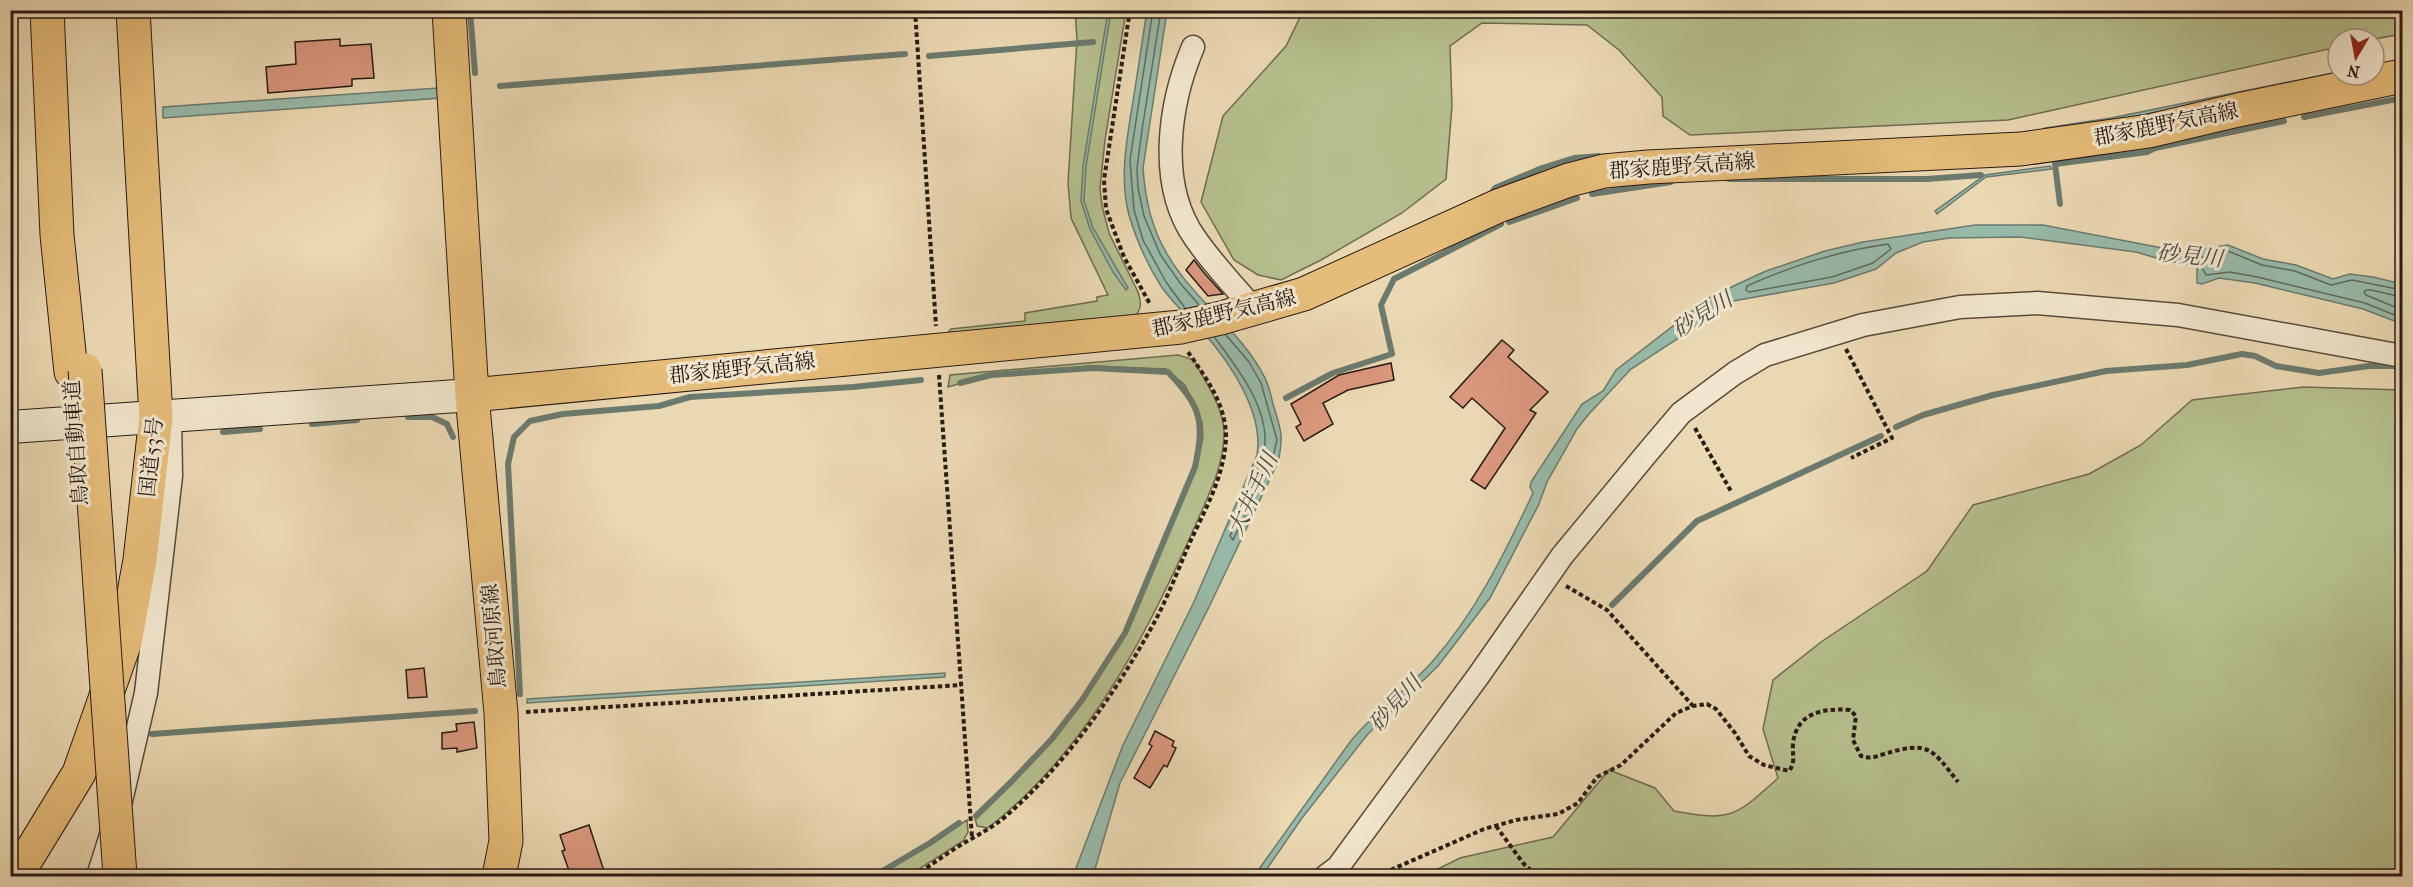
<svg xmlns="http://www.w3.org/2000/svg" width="2413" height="887" viewBox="0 0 2413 887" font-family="'IM FELL French Canon','Noto Serif JP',serif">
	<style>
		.green { fill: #b5bf8d; stroke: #6e6c51; stroke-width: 1.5 }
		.water { fill: #98baa9; stroke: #6b7a6e; stroke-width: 1.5 }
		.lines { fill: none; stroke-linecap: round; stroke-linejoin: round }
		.shore { stroke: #606a5f; stroke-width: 1.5 }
		.stream { stroke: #6b7a6e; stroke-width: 6 }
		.building { fill: #da987d; stroke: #281a15; stroke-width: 1.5 }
		.street-casing { stroke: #584a3c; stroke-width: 25 }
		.secondary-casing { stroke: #281a15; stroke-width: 34 }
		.primary-casing { stroke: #281a15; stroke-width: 35 }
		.highway-casing { stroke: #281a15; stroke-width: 35 }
		.path { stroke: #281a15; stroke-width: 4; stroke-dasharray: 4.5 3; stroke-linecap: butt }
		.street { stroke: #f1e6cd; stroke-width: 22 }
		.secondary { stroke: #f1e6cd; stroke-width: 32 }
		.primary { stroke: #e5bc79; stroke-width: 33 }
		.highway { stroke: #e5bc79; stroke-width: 33 }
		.highway-bridge-casing { stroke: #281a15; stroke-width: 35; stroke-linecap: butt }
		.highway-bridge { stroke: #e5bc79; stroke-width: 33 }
		.labels { text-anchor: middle; stroke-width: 6; stroke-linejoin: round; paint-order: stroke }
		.street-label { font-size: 21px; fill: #281a15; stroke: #f1e6cd }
		.water-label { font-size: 22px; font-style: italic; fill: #4a4a41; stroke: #f1e6cd }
	</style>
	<rect width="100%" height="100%" fill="#ead8b2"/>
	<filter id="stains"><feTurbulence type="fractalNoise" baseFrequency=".00333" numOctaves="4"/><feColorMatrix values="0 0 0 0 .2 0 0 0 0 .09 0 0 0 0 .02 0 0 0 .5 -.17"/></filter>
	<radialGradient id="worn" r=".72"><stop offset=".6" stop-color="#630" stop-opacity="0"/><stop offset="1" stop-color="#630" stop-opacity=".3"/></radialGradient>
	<path class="green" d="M 1075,11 L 1126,11 L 1105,140 L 1100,188 L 1102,206 L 1109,233 L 1138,292 C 1142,304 1141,309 1134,319 L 947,334 L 951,329 L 1025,321 L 1025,313 L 1097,301 L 1097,297 L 1108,295 L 1071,218 L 1068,183 L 1077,39 Z
		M 1303,11 L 2402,10 L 2402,34 L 2374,39 L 2338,39 L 2338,47 L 2008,120 L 1690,135 L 1663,116 L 1662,97 L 1619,50 L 1587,25 L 1482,23 L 1450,46 L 1452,106 L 1446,179 L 1402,213 L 1321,260 L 1281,280 L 1258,275 L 1234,260 L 1201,202 L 1223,116 L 1286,46 Z
		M 1178,355 L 1194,360 C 1205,381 1223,407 1224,431 C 1225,467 1205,502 1191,535 C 1143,643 1084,753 988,828 L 977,826 L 975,818 L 1012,783 L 1052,740 L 1084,700 L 1125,634 L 1197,466 L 1203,437 L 1202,422 L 1185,385 L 1166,369 L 1091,366 L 989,375 L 948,387 L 950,375 Z
		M 2304,387 L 2402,390 L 2402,876 L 1424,876 L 1460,858 L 1553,837 L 1609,770 L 1655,788 L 1674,811 C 1732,822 1736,816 1778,778 L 1763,729 L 1773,680 L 1821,642 L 1927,571 L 1973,505 L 2089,474 L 2141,445 L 2192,400 Z
		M 967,820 L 968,832 L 963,841 L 908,876 L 877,876 Z"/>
	<path class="water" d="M 1108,11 L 1111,11 L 1086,166 L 1084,201 L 1093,228 L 1128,288 L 1126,290 L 1113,272 L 1090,229 L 1081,201 L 1083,166 Z
		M 1147,11 L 1167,11 L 1143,168 C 1145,197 1151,227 1166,252 C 1192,299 1241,330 1265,378 C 1269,386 1271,396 1273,404 C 1281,430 1284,436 1278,462 L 1209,607 L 1120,783 L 1093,876 L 1073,876 L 1123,745 L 1193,604 L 1257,455 C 1264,413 1231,364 1204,333 C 1189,317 1173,304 1161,286 C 1147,264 1136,239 1129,215 C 1119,178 1127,138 1133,101 C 1138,71 1142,41 1147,11 Z
		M 2338,72 L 2338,75 L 2112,121 L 2048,131 L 2045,128 L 2111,118 Z
		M 438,88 L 441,98 L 163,118 L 163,107 Z
		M 2050,166 L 2052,169 L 1986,177 L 1937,214 L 1935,211 L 1985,175 Z
		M 1975,225 L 2043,225 L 2183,252 L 2228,245 L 2263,259 L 2296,265 L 2333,279 L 2350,274 L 2373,277 L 2402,284 L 2402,324 L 2363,309 L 2255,283 L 2219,278 L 2202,284 L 2197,283 L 2197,268 L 2193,265 L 2163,260 L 2136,252 L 2020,237 L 1949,238 L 1923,242 L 1896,253 L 1876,269 L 1834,283 L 1733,301 L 1709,315 L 1688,332 L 1631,369 L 1588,415 L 1577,429 L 1547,482 L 1539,504 L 1490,598 L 1438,666 L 1367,735 L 1302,818 L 1262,876 L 1254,876 L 1350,742 C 1374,712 1406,691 1432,662 C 1476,612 1505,553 1533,493 L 1530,487 L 1531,482 L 1582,404 L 1603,391 L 1616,370 L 1712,296 L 1766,271 L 1825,251 L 1863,242 Z
		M 945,673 L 945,677 L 527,703 L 527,699 Z"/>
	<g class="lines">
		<path class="shore" d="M 1153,10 L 1130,160 L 1134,210 L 1143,240 L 1166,282 L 1185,308
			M 1161,10 L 1142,130 L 1137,168 L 1138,188 L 1144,216 L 1160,254 L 1180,283 L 1199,305
			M 1888,244 L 1891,249 L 1873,263 L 1832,277 L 1749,292 L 1746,290 L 1747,286 C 1791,266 1839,251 1888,244 Z
			M 2402,290 L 2352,280 L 2331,285 L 2295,271 L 2262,265 L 2228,251 L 2220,251 L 2197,259 L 2206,275 L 2230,272 L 2257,277 L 2365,303 L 2402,318
			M 2402,297 L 2371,290 L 2366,290 L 2364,292 L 2366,295 L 2402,310
			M 1215,338 C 1236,366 1266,404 1265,441 C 1265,465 1240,513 1230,536 L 1233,540 L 1272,461 L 1277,440 L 1261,383 L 1249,362 L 1226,335"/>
		<path class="stream" d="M 470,10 L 475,73
			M 929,56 L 1093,42
			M 500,86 L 905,54
			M 2304,117 L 2402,98
			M 1729,179 L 1927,179 L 1981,175
			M 1592,194 L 1671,182
			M 1490,196 L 1495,188 L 1542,168 L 1574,158 L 1599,156
			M 2060,204 L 2055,164 L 2147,152 L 2155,148 L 2284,121
			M 1509,222 L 1577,198
			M 960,383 L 991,375 L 1093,368 L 1168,372 C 1201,407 1205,420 1195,467 L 1125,633 L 1082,700 L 1051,740 L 1011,782 L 976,816
			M 1286,398 L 1333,373 L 1392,354 L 1381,305 L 1394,279 L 1501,224
			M 408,417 L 432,417 L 447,424 L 453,437
			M 312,424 L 357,420
			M 1896,427 L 1923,415 L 1993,395 L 2106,371 L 2187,365 L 2242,354 L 2255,356 L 2276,366 L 2319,373 L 2369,366 L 2399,366
			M 223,432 L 260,429
			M 1612,605 L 1697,521 L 1881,436
			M 520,694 L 508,464 L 514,437 L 530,421 L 563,414 L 659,406 L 690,397 L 853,387 L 921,380
			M 152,734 L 475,711
			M 874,876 L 930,843 L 959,823"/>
	</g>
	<path class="building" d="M 340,39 L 340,46 L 371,44 L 374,78 L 352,79 L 352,86 L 268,93 L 266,67 L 296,64 L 295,42 Z
		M 1194,260 L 1205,274 L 1223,294 L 1208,296 L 1186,270 Z
		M 1502,340 L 1514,350 L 1508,357 L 1548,392 L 1530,410 L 1536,413 L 1485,489 L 1471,480 L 1505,428 L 1472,398 L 1463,408 L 1450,397 Z
		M 1391,363 L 1394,380 L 1348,390 L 1323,403 L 1333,424 L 1304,441 L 1296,427 L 1301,424 L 1291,404 L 1339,375 Z
		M 424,668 L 427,697 L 408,698 L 406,670 Z
		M 474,722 L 477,748 L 457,752 L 457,748 L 442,749 L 442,733 L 457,731 L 456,724 Z
		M 1155,731 L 1174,741 L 1172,746 L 1176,748 L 1167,767 L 1164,765 L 1150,788 L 1134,778 L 1152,746 L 1149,744 Z
		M 589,825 L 604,871 L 589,876 L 571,876 L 562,851 L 565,850 L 560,835 Z"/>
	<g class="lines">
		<g class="street-casing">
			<path id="street" d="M 1193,47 C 1169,104 1157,184 1195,238 C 1212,263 1234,286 1254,309
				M 121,801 L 146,693 L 171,476 L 170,416
				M 98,876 L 112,832
				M 1326,876 L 1338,867 L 1479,675 L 1562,556 L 1648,452 L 1681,413 L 1735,373 L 1765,355 L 1863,325 L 1960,307 L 2037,303 L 2178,315 L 2402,356"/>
		</g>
		<g class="secondary-casing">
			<path id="secondary" d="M 10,427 L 472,395"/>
		</g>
		<g class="primary-casing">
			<path id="primary" d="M 449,10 L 472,395 L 501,713 L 506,841 L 499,876
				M 472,395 L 1181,327 L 1221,318 L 1304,294 L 1498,206 L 1569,180 L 1604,171 L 1648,167 L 2021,149 L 2149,131 L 2238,110 L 2402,76"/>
		</g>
		<g class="highway-casing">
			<path id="highway" d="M 47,10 L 57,235 L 71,372
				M 16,876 L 79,773 L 125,642 L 140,560 L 156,417 L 133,10"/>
		</g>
		<path class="path" d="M 915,10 L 936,326
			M 1130,10 L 1104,180 L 1106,209 L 1124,257 L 1150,304
			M 1846,349 L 1892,438 L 1851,458
			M 939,375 L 972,838
			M 1695,428 L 1732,493
			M 1566,586 L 1607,610 L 1693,706
			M 526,712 L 961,685
			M 1496,826 L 1523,863 L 1537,876
			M 914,876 C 933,864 951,850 971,839 C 983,832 994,826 1005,817 C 1067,763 1115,694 1154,623 C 1168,597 1179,567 1191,540 C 1206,508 1225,474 1226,437 C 1226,404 1206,378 1188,352
			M 1377,876 L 1484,829 L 1516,820 L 1558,814 L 1578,803 L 1597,777 L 1621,765 L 1676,713 L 1693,706 L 1707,704 L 1716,709 L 1735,733 L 1749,756 L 1764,765 L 1789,771 C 1796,762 1792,755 1793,744 C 1796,712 1824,708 1850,710 L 1856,716 L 1853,740 L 1861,756 C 1870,759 1875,757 1884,754 C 1928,741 1931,747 1958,782"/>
		<use href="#street" class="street"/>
		<use href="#secondary" class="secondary"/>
		<use href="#primary" class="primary"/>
		<use href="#highway" class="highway"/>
		<g class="highway-bridge-casing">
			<path id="highway-bridge" d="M 85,370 L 120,876"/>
		</g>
		<use href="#highway-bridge" class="highway-bridge"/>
	</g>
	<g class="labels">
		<g class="street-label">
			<text transform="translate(2166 124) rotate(-11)" y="7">郡家鹿野気高線</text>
			<text transform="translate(1682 166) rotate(-4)" y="7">郡家鹿野気高線</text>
			<text transform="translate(1224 313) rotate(-13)" y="7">郡家鹿野気高線</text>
			<text transform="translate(742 368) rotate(-6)" y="7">郡家鹿野気高線</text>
			<text transform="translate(76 443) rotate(-94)" y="7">鳥取自動車道</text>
			<text transform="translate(151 457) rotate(-84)" y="7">国道53号</text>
			<text transform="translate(494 636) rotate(-95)" y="7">鳥取河原線</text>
		</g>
		<g class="water-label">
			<text transform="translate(2190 255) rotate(6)" y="8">砂見川</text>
			<text transform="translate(1702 314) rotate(-32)" y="8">砂見川</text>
			<text transform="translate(1252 494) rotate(-65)" y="8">大井手川</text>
			<text transform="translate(1395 703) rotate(-48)" y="8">砂見川</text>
		</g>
	</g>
	<rect width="2413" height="887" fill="none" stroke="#ead8b2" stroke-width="36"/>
	<rect x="12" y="12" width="2389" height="863" fill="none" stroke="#281a15" stroke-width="3"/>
	<rect x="18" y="18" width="2377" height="851" fill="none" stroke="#281a15" stroke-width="1.5"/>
	<g transform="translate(2356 57) rotate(190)"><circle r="28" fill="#f1e6cd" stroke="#a19483" stroke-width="1.5"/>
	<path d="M0-4.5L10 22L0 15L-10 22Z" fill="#8f2418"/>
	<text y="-9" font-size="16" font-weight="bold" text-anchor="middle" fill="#281a15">N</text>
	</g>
	<rect width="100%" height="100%" filter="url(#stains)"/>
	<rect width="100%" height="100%" fill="url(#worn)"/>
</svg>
